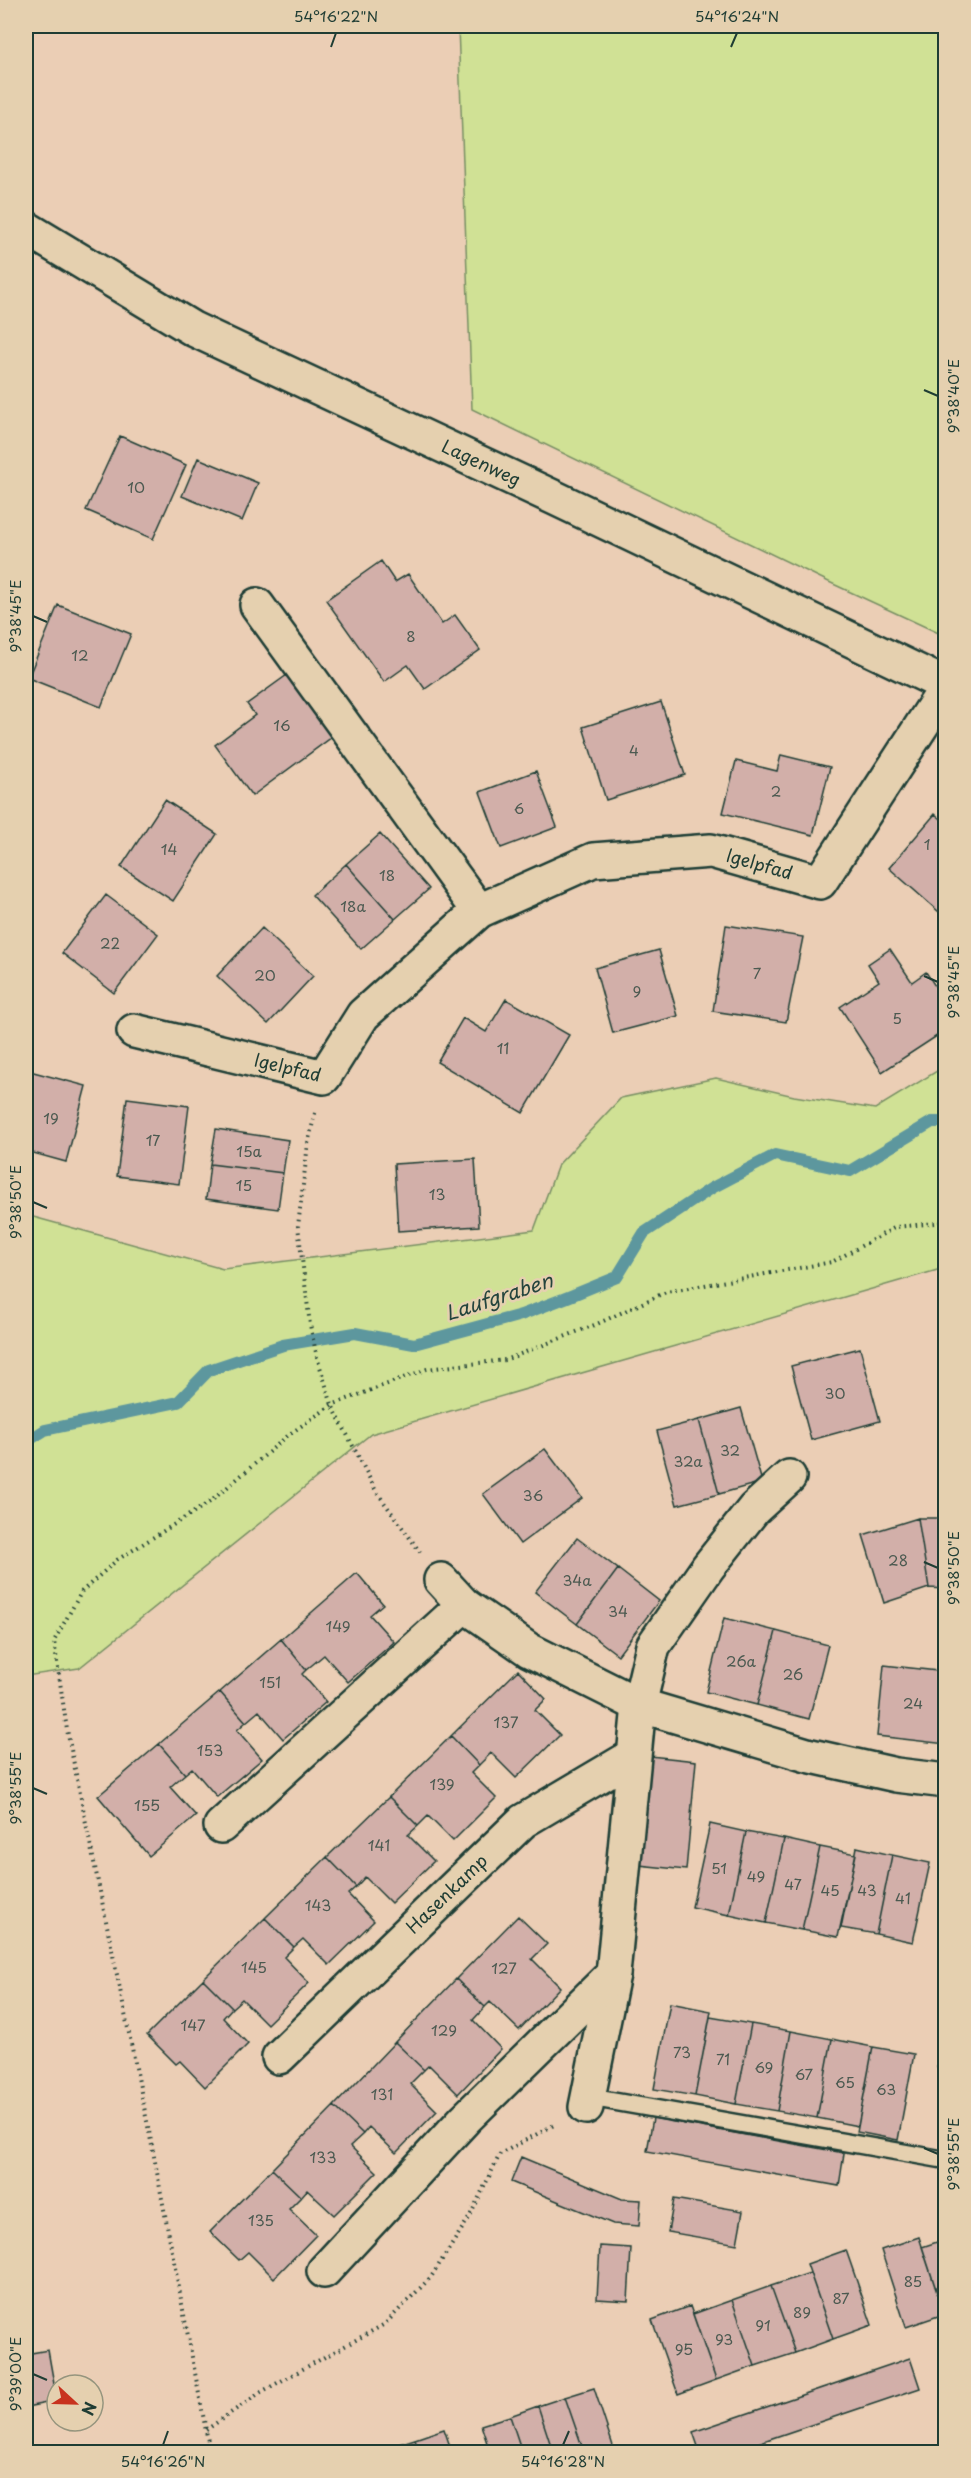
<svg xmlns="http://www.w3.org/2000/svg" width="971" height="2478" viewBox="0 0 971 2478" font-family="'Playpen Sans',sans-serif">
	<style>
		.green { fill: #d0e195; stroke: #788f64; stroke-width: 1.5 }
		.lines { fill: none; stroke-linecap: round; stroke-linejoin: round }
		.stream { stroke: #5d979e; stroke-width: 12 }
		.building { fill: #d2afa9; stroke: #1f3d34; stroke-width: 1.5 }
		.lane-casing { stroke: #1f3d34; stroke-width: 21 }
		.street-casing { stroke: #1f3d34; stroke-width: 38 }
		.path { stroke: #1f3d34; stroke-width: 4; stroke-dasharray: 1.5 4.5; stroke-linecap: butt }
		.lane { stroke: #e5d0af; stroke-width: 16 }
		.street { stroke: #e5d0af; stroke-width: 33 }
		.ticks { fill: none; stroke: #1f3d34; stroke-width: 2 }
		.labels { text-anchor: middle; stroke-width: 5; stroke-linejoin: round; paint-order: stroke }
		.number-label { font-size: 15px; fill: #4c5a51 }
		.street-label { font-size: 18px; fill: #1f3d34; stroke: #e5d0af }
		.water-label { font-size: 20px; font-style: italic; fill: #24443d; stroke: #e5d0af }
		.neatline { fill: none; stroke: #1f3d34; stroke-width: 2 }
		.ticks-label { font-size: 15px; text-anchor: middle; fill: #1f3d34 }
	</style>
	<rect width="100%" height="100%" fill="#ebceb5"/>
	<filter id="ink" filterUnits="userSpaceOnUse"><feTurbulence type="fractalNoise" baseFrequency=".0167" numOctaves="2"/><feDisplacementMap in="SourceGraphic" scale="12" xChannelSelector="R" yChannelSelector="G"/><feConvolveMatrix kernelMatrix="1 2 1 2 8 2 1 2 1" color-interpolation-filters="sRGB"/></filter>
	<g filter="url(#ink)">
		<path class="green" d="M 458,26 L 945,26 L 945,636 L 831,583 L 472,409 Z
			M 945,1066 L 945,1284 L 941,1269 L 371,1434 L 79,1668 L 26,1676 L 26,1215 L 223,1269 L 534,1230 L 558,1165 L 621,1098 L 716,1078 L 794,1096 L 875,1109 Z"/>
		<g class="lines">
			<path class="stream" d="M 26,1442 L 45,1430 L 178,1402 L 209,1370 L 283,1345 L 355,1333 L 414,1344 L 521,1315 L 568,1297 L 617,1277 L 644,1233 L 712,1188 L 775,1155 L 850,1171 L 932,1122 L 946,1122"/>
		</g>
		<path class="building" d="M 120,436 L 186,465 L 153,539 L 86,510 Z
			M 198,458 L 258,483 L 242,521 L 182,496 Z
			M 381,561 L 395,582 L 408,574 L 442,624 L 455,615 L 480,650 L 425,689 L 408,665 L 384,682 L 326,600 Z
			M 58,605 L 131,634 L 101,707 L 28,678 Z
			M 287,675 L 332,737 L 252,796 L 215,745 L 255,715 L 247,704 Z
			M 661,702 L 685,775 L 606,800 L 583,727 Z
			M 781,755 L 830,767 L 813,835 L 723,813 L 736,761 L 777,771 Z
			M 536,771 L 557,827 L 501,848 L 480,792 Z
			M 165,800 L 217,834 L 173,901 L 121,867 Z
			M 935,814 L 946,823 L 946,918 L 889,868 Z
			M 380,834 L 429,889 L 395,919 L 346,864 Z
			M 346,864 L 395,919 L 361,949 L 312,895 Z
			M 106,895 L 158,934 L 114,993 L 62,953 Z
			M 726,925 L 803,937 L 786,1022 L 713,1011 Z
			M 262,928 L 313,976 L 268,1024 L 217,976 Z
			M 890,949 L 912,982 L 926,972 L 946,1003 L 946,1030 L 882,1072 L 840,1007 L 879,981 L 868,964 Z
			M 659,950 L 678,1016 L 613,1033 L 595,968 Z
			M 506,999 L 569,1035 L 523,1113 L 437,1062 L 463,1018 L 486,1032 Z
			M 26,1070 L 86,1086 L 66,1162 L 26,1151 Z
			M 127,1098 L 189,1106 L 179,1184 L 117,1176 Z
			M 216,1129 L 288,1140 L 283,1173 L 210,1164 Z
			M 475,1159 L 479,1226 L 398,1231 L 394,1164 Z
			M 210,1164 L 283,1173 L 278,1209 L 206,1199 Z
			M 860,1348 L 880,1421 L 811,1440 L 791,1366 Z
			M 741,1408 L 762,1482 L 719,1494 L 699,1420 Z
			M 699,1420 L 719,1494 L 677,1505 L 657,1431 Z
			M 545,1449 L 582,1498 L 520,1544 L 483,1494 Z
			M 918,1518 L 929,1588 L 884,1603 L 863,1535 Z
			M 918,1518 L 946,1518 L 946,1589 L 929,1588 Z
			M 577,1538 L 618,1569 L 577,1624 L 535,1592 Z
			M 618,1569 L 659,1601 L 618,1655 L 577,1624 Z
			M 357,1573 L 383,1604 L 370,1615 L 394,1642 L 348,1682 L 324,1655 L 306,1670 L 281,1639 Z
			M 724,1618 L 776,1631 L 757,1705 L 706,1692 Z
			M 776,1631 L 828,1645 L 809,1719 L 757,1705 Z
			M 281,1639 L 306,1670 L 302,1674 L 326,1702 L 283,1739 L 259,1711 L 246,1722 L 220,1692 Z
			M 884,1665 L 946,1672 L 946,1744 L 877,1736 Z
			M 518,1670 L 546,1699 L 535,1710 L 560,1735 L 516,1778 L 491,1753 L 479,1765 L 451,1736 Z
			M 220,1692 L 246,1722 L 237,1730 L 262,1759 L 217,1797 L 192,1768 L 185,1774 L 159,1744 Z
			M 451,1736 L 479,1765 L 471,1773 L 496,1798 L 453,1841 L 428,1816 L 418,1826 L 389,1797 Z
			M 159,1744 L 185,1774 L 170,1787 L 196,1816 L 149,1856 L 98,1796 Z
			M 650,1756 L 696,1761 L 686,1870 L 639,1865 Z
			M 389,1797 L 418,1826 L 408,1835 L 434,1861 L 391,1903 L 365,1877 L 356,1887 L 327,1857 Z
			M 710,1824 L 746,1832 L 729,1915 L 692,1907 Z
			M 746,1832 L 784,1839 L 766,1923 L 729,1915 Z
			M 784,1839 L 820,1847 L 802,1930 L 766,1923 Z
			M 820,1847 L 856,1854 L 838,1937 L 802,1930 Z
			M 857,1847 L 892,1855 L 876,1934 L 841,1928 Z
			M 892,1855 L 930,1863 L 913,1942 L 876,1934 Z
			M 327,1857 L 356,1887 L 348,1894 L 374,1921 L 329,1965 L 303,1939 L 294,1947 L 265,1918 Z
			M 518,1916 L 547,1944 L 532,1959 L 560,1987 L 519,2030 L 490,2002 L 485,2007 L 456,1979 Z
			M 265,1918 L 294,1947 L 284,1957 L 309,1983 L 267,2024 L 242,1999 L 232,2008 L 203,1979 Z
			M 203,1979 L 232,2008 L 223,2018 L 248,2044 L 205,2087 L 180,2061 L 176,2064 L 147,2035 Z
			M 456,1979 L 485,2007 L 473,2020 L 501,2049 L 458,2094 L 429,2065 L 424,2070 L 395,2042 Z
			M 670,2003 L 711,2011 L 695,2096 L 654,2089 Z
			M 710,2017 L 751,2024 L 736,2104 L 695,2096 Z
			M 751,2024 L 791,2031 L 777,2111 L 736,2104 Z
			M 791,2031 L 832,2039 L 817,2118 L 777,2111 Z
			M 832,2039 L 873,2047 L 858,2126 L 817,2118 Z
			M 395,2042 L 424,2070 L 410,2084 L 437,2111 L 396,2153 L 369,2127 L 363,2134 L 334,2106 Z
			M 873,2047 L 914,2054 L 898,2140 L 857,2132 Z
			M 946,2063 L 946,2091 L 937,2066 Z
			M 334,2106 L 363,2134 L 350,2146 L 377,2172 L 334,2215 L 307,2190 L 301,2197 L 272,2169 Z
			M 653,2118 L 844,2153 L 839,2186 L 647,2151 Z
			M 521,2157 L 622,2199 L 641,2200 L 639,2226 L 613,2224 L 511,2182 Z
			M 272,2169 L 301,2197 L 289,2209 L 316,2235 L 274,2278 L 248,2252 L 239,2260 L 210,2232 Z
			M 674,2199 L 743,2211 L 737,2244 L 668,2232 Z
			M 919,2237 L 944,2314 L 906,2327 L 881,2250 Z
			M 946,2239 L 946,2313 L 944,2314 L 922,2247 Z
			M 600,2246 L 631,2248 L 628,2301 L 597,2299 Z
			M 846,2250 L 872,2325 L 833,2339 L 807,2264 Z
			M 810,2273 L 833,2339 L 795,2353 L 771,2286 Z
			M 771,2286 L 795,2353 L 755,2366 L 732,2300 Z
			M 732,2300 L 755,2366 L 716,2380 L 693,2314 Z
			M 690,2306 L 716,2380 L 678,2394 L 652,2320 Z
			M 48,2350 L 57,2401 L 26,2407 L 26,2354 Z
			M 910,2358 L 920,2388 L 731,2452 L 700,2452 L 693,2432 Z
			M 594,2388 L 615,2452 L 584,2452 L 565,2397 Z
			M 565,2397 L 584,2452 L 553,2452 L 538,2406 Z
			M 538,2406 L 553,2452 L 522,2452 L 510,2416 Z
			M 510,2416 L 522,2452 L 490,2452 L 481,2425 Z
			M 444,2429 L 452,2452 L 420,2452 L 415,2439 Z
			M 415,2439 L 420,2452 L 388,2452 L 386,2448 Z"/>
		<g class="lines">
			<g class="lane-casing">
				<path id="lane" d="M 588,2097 L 940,2159"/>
			</g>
			<g class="street-casing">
				<g id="street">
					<path id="s1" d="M 26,228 L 193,329 L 555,498 L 946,685"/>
					<path d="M 257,605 L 479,911"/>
					<path id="s2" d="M 134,1031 L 324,1077 L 363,1015 L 479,911 L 593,860 L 711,851 L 820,882 L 946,688"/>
					<path d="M 441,1580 L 464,1605 L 529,1650 L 639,1705 L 807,1755 L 896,1775 L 946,1781"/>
					<path d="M 221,1826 L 464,1605"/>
					<path id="s3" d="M 279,2057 L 523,1821 L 633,1756"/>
					<path d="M 586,2107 L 613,1974 L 639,1705 L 653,1646 L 708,1567 L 754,1509 L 789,1477"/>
					<path d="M 324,2271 L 465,2119 L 613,1974"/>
				</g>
			</g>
			<path class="path" d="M 315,1113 L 308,1144 L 298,1226 L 310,1325 L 317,1357 L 332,1405 L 376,1491 L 420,1552
				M 206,2430 L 261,2392 L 385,2324 L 431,2277 L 469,2218 L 500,2154 L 554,2125
				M 210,2452 L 152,2146 L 67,1730 L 54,1641 L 82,1591 L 117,1560 L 210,1502 L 291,1433 L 332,1405 L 427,1369 L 505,1360 L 597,1324 L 666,1292 L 832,1262 L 896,1227 L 946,1222"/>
			<use href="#lane" class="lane"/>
			<use href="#street" class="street"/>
		</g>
	</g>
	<path class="ticks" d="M 331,47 L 336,33M 731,47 L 737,33M 924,390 L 938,396M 33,616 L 47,622M 924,976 L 938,982M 33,1202 L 47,1208M 924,1562 L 938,1568M 33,1788 L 47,1794M 924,2148 L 938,2154M 33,2374 L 47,2380M 163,2445 L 168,2431M 563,2445 L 569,2431"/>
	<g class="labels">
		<g class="number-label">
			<text x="136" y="493">10</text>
			<text x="411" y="642">8</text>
			<text x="80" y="661">12</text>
			<text x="282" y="731">16</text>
			<text x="634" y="756">4</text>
			<text x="776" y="797">2</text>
			<text x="519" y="814">6</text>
			<text x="927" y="850">1</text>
			<text x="169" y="855">14</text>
			<text x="387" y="881">18</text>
			<text x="353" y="912">18a</text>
			<text x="110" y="949">22</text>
			<text x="757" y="979">7</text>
			<text x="265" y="981">20</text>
			<text x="637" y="997">9</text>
			<text x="897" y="1024">5</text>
			<text x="503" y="1054">11</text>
			<text x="51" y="1124">19</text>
			<text x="153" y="1146">17</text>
			<text x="249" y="1157">15a</text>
			<text x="244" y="1191">15</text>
			<text x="437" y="1200">13</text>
			<text x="835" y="1399">30</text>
			<text x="730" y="1456">32</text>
			<text x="688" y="1467">32a</text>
			<text x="533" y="1501">36</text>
			<text x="898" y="1566">28</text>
			<text x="577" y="1586">34a</text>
			<text x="618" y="1617">34</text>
			<text x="338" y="1632">149</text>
			<text x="741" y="1667">26a</text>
			<text x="793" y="1680">26</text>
			<text x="270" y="1688">151</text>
			<text x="913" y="1709">24</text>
			<text x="506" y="1728">137</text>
			<text x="210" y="1756">153</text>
			<text x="442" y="1790">139</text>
			<text x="147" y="1811">155</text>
			<text x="379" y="1851">141</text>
			<text x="719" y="1874">51</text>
			<text x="756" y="1882">49</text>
			<text x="793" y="1890">47</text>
			<text x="830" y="1896">45</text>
			<text x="867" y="1896">43</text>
			<text x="903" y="1904">41</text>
			<text x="318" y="1911">143</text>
			<text x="254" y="1973">145</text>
			<text x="504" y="1974">127</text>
			<text x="193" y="2031">147</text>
			<text x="444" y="2036">129</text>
			<text x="682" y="2058">73</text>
			<text x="723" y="2065">71</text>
			<text x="764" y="2073">69</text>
			<text x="804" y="2080">67</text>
			<text x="845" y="2088">65</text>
			<text x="886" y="2095">63</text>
			<text x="382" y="2100">131</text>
			<text x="323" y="2163">133</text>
			<text x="261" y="2226">135</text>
			<text x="913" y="2287">85</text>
			<text x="841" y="2304">87</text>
			<text x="802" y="2318">89</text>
			<text x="763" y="2331">91</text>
			<text x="724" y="2345">93</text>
			<text x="684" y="2355">95</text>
		</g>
		<g class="street-label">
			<text dy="6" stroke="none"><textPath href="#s1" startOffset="513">Lagenweg</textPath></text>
			<text dy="6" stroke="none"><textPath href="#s2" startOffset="718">Igelpfad</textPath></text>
			<text dy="6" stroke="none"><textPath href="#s2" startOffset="158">Igelpfad</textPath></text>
			<text dy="6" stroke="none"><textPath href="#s3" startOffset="234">Hasenkamp</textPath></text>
		</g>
		<g class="water-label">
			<text transform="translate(499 1297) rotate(-18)" y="7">Laufgraben</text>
		</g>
	</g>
	<rect width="971" height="2478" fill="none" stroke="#e5d0af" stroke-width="66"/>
	<g transform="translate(75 2403) rotate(112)"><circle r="28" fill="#e5d0af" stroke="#96957e" stroke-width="1.5"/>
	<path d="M0-4.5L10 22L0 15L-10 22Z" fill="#c8321e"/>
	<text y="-9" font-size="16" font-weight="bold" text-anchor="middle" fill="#1f3d34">N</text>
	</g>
	<rect x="33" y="33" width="905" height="2412" class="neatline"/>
	<g class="ticks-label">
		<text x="336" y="22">54°16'22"N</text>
		<text x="737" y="22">54°16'24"N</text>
		<text transform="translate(954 396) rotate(-90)" y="5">9°38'40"E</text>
		<text transform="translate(16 616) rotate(-90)" y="5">9°38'45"E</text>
		<text transform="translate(954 982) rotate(-90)" y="5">9°38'45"E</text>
		<text transform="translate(16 1202) rotate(-90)" y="5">9°38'50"E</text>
		<text transform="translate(954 1568) rotate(-90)" y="5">9°38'50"E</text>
		<text transform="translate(16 1788) rotate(-90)" y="5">9°38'55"E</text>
		<text transform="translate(954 2154) rotate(-90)" y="5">9°38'55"E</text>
		<text transform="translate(16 2374) rotate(-90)" y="5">9°39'00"E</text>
		<text x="163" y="2467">54°16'26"N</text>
		<text x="563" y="2467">54°16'28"N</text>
	</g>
</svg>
